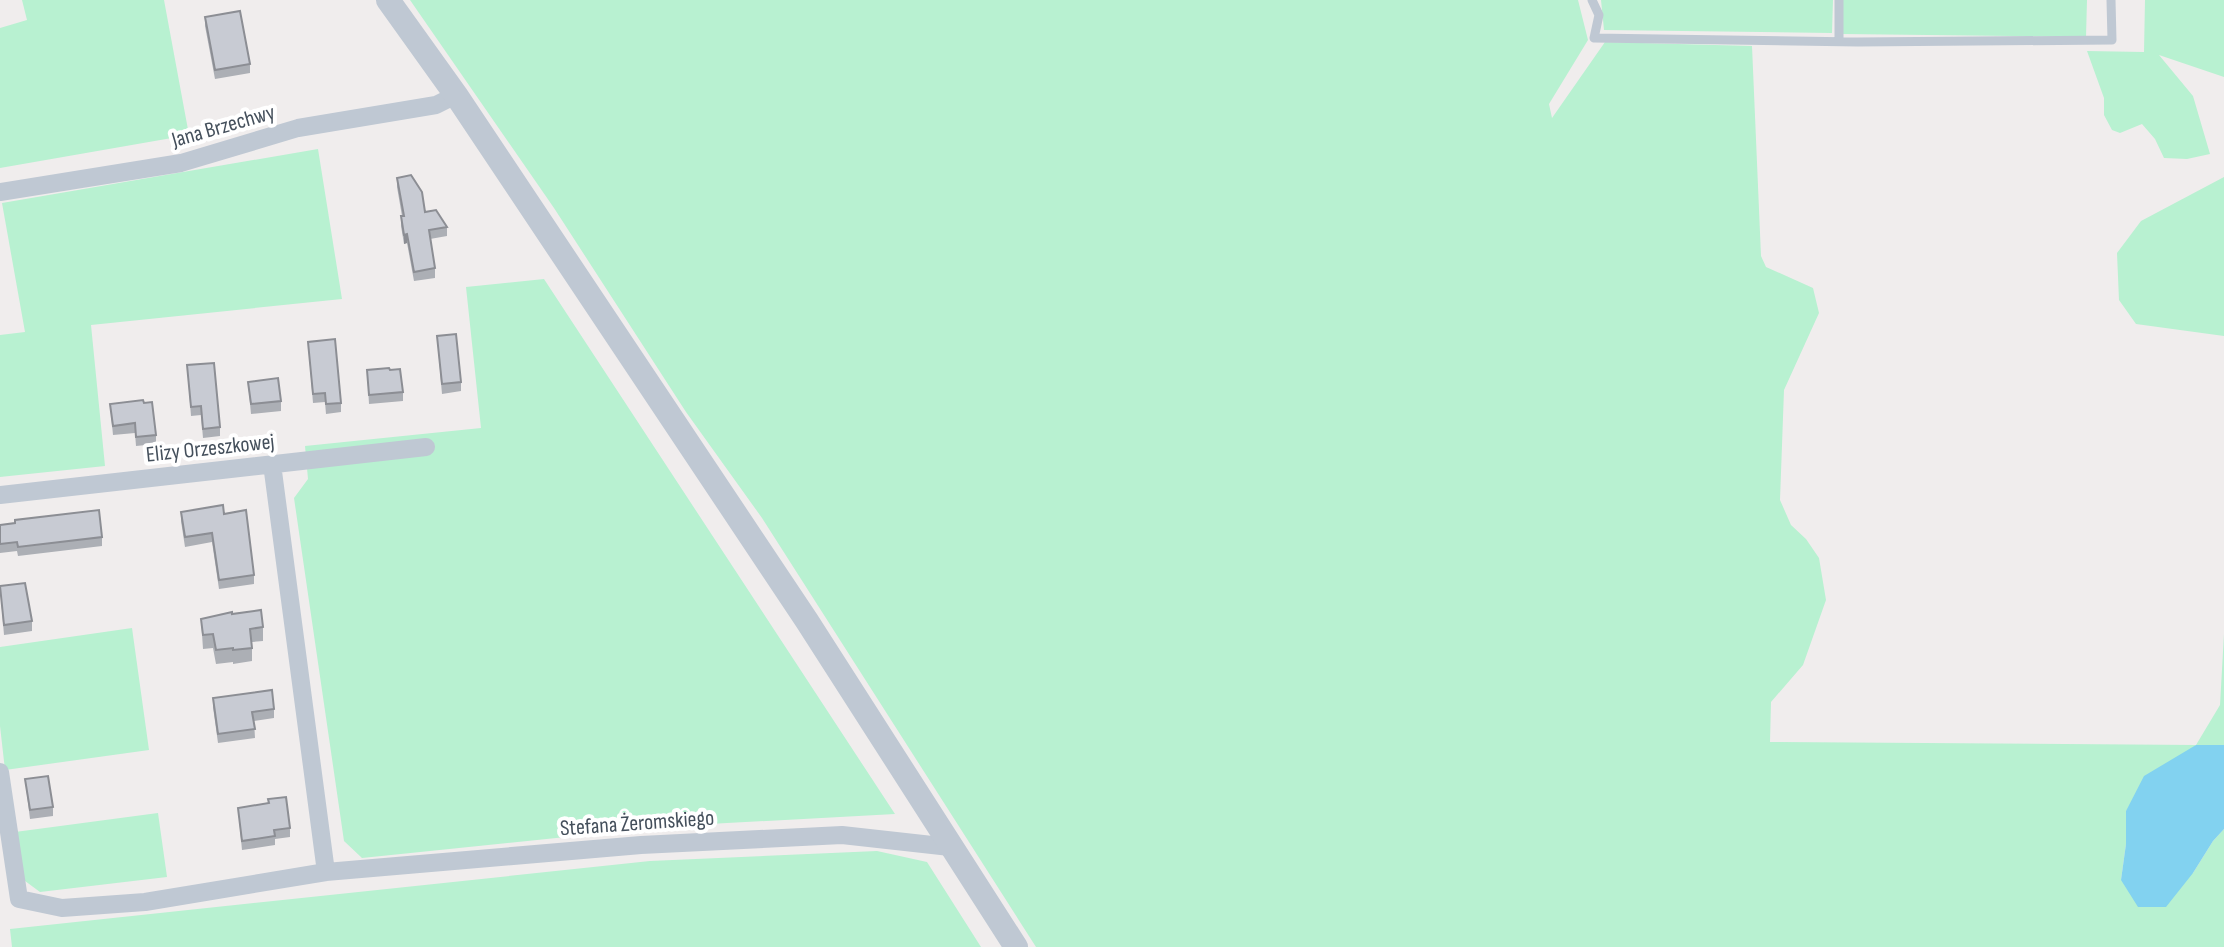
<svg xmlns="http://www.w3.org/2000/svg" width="2224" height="947" viewBox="0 0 2224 947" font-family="'Sofia Sans Condensed',sans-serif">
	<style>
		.green { fill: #b8f1d1 }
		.water { fill: #82d2f0 }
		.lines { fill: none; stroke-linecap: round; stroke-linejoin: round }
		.service { stroke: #bfc8d3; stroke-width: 9 }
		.minor { stroke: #bfc8d3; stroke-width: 18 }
		.tertiary { stroke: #bfc8d3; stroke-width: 24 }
		.wall { fill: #acafb5 }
		.shaded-wall { fill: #8c8e94 }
		.building { fill: #c8cbd3; stroke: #8c8e94; stroke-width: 2 }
		.labels { text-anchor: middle; stroke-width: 8; stroke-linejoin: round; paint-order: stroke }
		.street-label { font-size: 22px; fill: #444f5b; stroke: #fff }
	</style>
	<rect width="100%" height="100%" fill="#f0eded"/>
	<path class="green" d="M 22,0 L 164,0 L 189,135 L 0,168 L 0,28 L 27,20 Z
		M 410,0 L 1578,0 L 1588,40 L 1549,104 L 1552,118 L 1605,42 L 1752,46 L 1761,256 L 1766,267 L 1813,288 L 1819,313 L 1784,390 L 1780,500 L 1791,525 L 1806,539 L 1819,558 L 1826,600 L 1803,665 L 1771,702 L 1770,742 L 2196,745 L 2220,705 L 2224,634 L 2224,745 L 2196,745 L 2126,811 L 2126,844 L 2121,880 L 2193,873 L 2213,841 L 2224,829 L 2224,947 L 1036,947 L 762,518 L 686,412 L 554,208 Z
		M 1601,0 L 1833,0 L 1832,33 L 1604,30 Z
		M 1843,0 L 2087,0 L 2086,37 L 1842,34 Z
		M 2145,0 L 2224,0 L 2224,77 L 2159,55 L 2193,96 L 2210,154 L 2187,159 L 2164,158 L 2155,139 L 2142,124 L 2120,133 L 2112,130 L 2104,115 L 2104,98 L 2087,51 L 2144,52 Z
		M 318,149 L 342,299 L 91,325 L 105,466 L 0,477 L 0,335 L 25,332 L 2,203 Z
		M 2224,177 L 2224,336 L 2136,324 L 2119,300 L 2117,253 L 2141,221 Z
		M 544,279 L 895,814 L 672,826 L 362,858 L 344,841 L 294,498 L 308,479 L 305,446 L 481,428 L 466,287 Z
		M 132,628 L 149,750 L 5,770 L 0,726 L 0,647 Z
		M 158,813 L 167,877 L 40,892 L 21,878 L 15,832 Z
		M 877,851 L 927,862 L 981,947 L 12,947 L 10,929 L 650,861 Z"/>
	<path class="water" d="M 2196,745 L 2224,745 L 2224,829 L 2213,841 L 2193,873 L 2166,907 L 2138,907 L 2121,880 L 2126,844 L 2126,811 L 2144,776 Z"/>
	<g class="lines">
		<path class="service" d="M 1592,0 L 1599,15 L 1594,38 L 1858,42 L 2112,40 L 2111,0
			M 1839,41 L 1839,0"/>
		<path class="minor" d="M 0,192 L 181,163 L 298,128 L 436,105 L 456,95
			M 272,464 L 326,872
			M 0,495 L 426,447
			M 0,772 L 19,899 L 62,908 L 145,902 L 326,872 L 641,845 L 842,835 L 950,847"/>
		<path class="tertiary" d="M 388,0 L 456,95 L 807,621 L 1016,947"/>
	</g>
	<path class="wall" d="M 205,17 L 250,64 L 250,73 L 215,79 L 205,26 Z
		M 397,178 L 425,212 L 447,227 L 447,236 L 430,239 L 435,268 L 435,278 L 414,281 L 407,243 L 404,244 L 401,226 L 401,216 L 402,216 L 397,187 Z
		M 437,336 L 461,382 L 461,391 L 442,394 Z
		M 308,342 L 341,403 L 341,412 L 326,414 L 325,402 L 313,403 Z
		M 187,365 L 220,427 L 220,436 L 203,438 L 201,415 L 191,416 Z
		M 367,370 L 390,370 L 403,392 L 403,401 L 369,404 Z
		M 248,382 L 281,401 L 281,411 L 251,414 Z
		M 110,404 L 156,435 L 156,444 L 136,446 L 135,433 L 113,435 Z
		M 181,512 L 224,514 L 254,575 L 254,584 L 219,589 L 212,542 L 185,547 L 181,521 Z
		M 0,525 L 102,537 L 102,546 L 18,556 L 17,551 L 0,553 Z
		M 0,586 L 32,621 L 32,631 L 4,635 Z
		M 232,614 L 263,627 L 263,641 L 252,642 L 252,661 L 233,664 L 233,662 L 216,664 L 213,648 L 203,649 L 201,619 Z
		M 213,698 L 274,709 L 274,718 L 254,721 L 255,738 L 218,743 L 213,707 Z
		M 25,779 L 53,807 L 53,816 L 30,819 Z
		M 238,808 L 290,828 L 290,837 L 275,839 L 275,845 L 242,850 Z"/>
	<path class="shaded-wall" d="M 407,234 L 407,243 L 404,244 L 404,235 Z"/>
	<path class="building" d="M 240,11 L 250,64 L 215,70 L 205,17 Z
		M 411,175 L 422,192 L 425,212 L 436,210 L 447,227 L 429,230 L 435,268 L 414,272 L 407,234 L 404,235 L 401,216 L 404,216 L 397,178 Z
		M 456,334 L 461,382 L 442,384 L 437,336 Z
		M 335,339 L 341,403 L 326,404 L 325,393 L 313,394 L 308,342 Z
		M 214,363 L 220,427 L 203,429 L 201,406 L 191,407 L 187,365 Z
		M 389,368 L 390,370 L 400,369 L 403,392 L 369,395 L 367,370 Z
		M 278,378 L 281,401 L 251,404 L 248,382 Z
		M 143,400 L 144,403 L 152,402 L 156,435 L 136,437 L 135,423 L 113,426 L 110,404 Z
		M 223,505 L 224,514 L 246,510 L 254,575 L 219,580 L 212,533 L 185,537 L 181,512 Z
		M 99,510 L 102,537 L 18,547 L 17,542 L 0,544 L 0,525 L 15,523 L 15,520 Z
		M 25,583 L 32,621 L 4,625 L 0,586 Z
		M 261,610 L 263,627 L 250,629 L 252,648 L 233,650 L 233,648 L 216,650 L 213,634 L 203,635 L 201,619 L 232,612 L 232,614 Z
		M 272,690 L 274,709 L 252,712 L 255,729 L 218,734 L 213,698 Z
		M 48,776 L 53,807 L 30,810 L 25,779 Z
		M 286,797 L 290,828 L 274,830 L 275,836 L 242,841 L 238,808 L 269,803 L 268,799 Z"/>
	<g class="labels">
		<g class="street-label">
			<text transform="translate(223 125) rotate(-16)" y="8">Jana Brzechwy</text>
			<text transform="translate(210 447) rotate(-6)" y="8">Elizy Orzeszkowej</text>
			<text transform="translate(637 822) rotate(-4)" y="8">Stefana Żeromskiego</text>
		</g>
	</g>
</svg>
